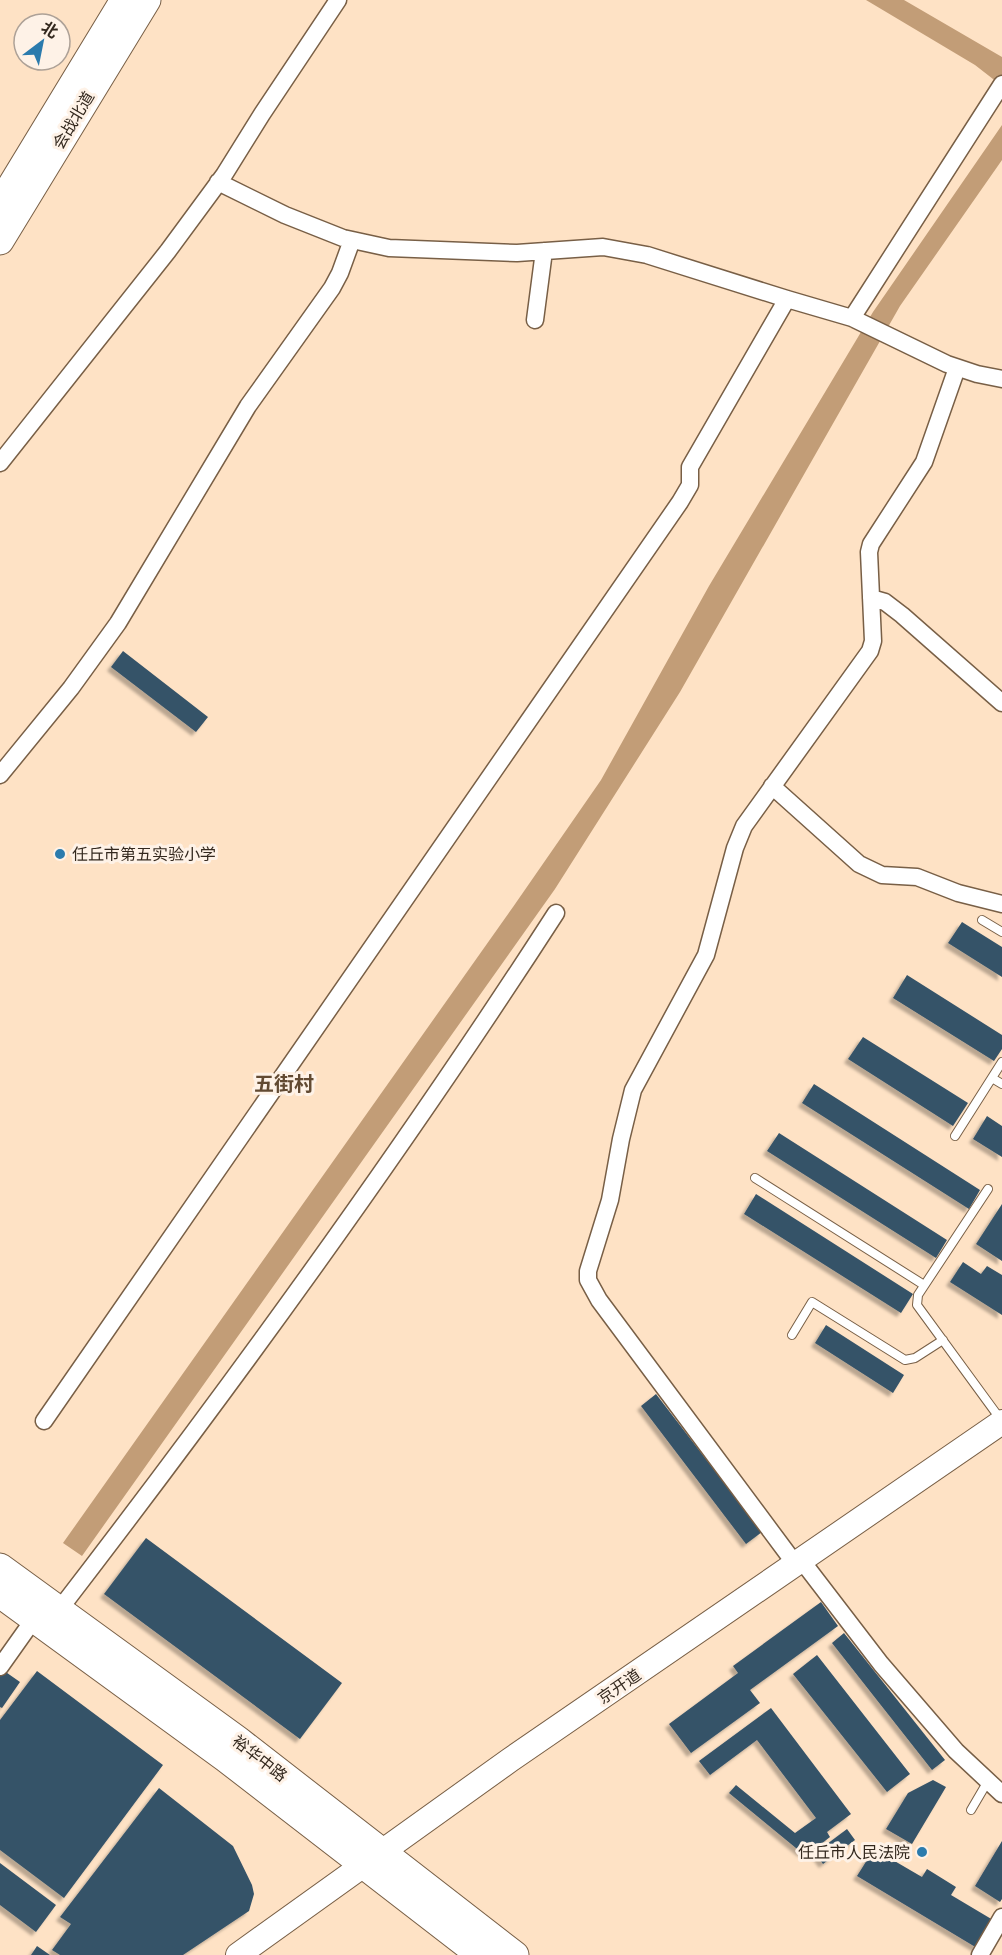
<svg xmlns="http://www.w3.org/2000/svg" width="1002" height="1955" viewBox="0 0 1002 1955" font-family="Overpass,'Noto Sans SC',sans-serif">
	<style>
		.water { fill: #c29d77 }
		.building { fill: #365368; filter: url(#shadow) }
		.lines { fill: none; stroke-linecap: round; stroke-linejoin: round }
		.lane-casing { stroke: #785f46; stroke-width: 10 }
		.street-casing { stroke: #785f46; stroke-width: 19 }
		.secondary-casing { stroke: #785f46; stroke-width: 26 }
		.primary-casing { stroke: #785f46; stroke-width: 29 }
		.lane { stroke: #fff; stroke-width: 8 }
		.street { stroke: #fff; stroke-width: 16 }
		.secondary { stroke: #fff; stroke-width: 24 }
		.primary { stroke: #fff; stroke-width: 27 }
		.poi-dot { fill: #2b7bad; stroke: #fef2e7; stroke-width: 2 }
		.labels { text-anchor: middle; stroke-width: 6; stroke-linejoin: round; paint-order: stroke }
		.street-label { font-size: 16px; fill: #33281e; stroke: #fef2e7 }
		.poi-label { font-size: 16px; fill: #33281e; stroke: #fef2e7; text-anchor: start }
		.quarter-label { font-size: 20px; font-weight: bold; fill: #624a32; stroke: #fef2e7 }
	</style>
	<defs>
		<filter id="shadow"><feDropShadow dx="-4" dy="4" stdDeviation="1.5" flood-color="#0004"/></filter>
	</defs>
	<rect width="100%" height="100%" fill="#fee2c5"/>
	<path class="water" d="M 866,0 L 904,0 L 1002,57 L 1002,86 L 975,65 Z
		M 1002,125 L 1002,160 L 900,306 L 680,692 L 555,889 L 82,1556 L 63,1543 L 513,907 L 601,780 L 709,586 L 873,312 Z"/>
	<path class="building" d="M 123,651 L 208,717 L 196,732 L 111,667 Z
		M 962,922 L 1002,947 L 1002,977 L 948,943 Z
		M 907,975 L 1002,1035 L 1002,1049 L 994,1061 L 893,998 Z
		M 863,1037 L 968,1103 L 953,1126 L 848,1059 Z
		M 814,1084 L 980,1190 L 969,1209 L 802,1103 Z
		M 987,1116 L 1002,1126 L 1002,1157 L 973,1139 Z
		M 779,1133 L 947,1240 L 936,1258 L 767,1151 Z
		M 756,1194 L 913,1294 L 901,1313 L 744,1214 Z
		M 1002,1204 L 1002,1261 L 976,1244 Z
		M 963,1262 L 981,1274 L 987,1266 L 1002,1275 L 1002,1315 L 950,1282 Z
		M 826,1325 L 904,1375 L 893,1393 L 815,1343 Z
		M 656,1394 L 762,1532 L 746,1544 L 641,1406 Z
		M 146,1538 L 342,1683 L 300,1739 L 104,1594 Z
		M 821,1602 L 838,1626 L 750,1690 L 760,1703 L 691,1753 L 669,1724 L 738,1673 L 733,1666 Z
		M 844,1633 L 945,1760 L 932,1770 L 832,1643 Z
		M 817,1655 L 910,1774 L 887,1792 L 793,1674 Z
		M 0,1668 L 20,1682 L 2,1708 L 0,1707 Z
		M 37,1671 L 163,1765 L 64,1898 L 0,1850 L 0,1720 Z
		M 771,1708 L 851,1814 L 827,1832 L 830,1837 L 807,1855 L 804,1851 L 802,1853 L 729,1793 L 736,1785 L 795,1833 L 816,1818 L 757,1740 L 710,1775 L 699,1761 Z
		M 933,1780 L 946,1787 L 912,1844 L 886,1829 L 908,1793 Z
		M 159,1788 L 233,1846 L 252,1885 L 254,1894 L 249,1911 L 183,1955 L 60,1955 L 52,1950 L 71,1924 L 60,1917 Z
		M 847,1829 L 855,1840 L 823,1864 L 815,1853 Z
		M 1002,1841 L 1002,1899 L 1000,1902 L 975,1886 Z
		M 874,1849 L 922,1877 L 927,1869 L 956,1887 L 951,1895 L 993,1920 L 977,1948 L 857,1876 Z
		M 0,1863 L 56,1905 L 36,1932 L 0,1905 Z
		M 37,1946 L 50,1955 L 31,1955 Z"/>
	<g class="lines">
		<g class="lane-casing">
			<path id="lane" d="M 982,920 L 1002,932
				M 992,1078 L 1002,1084
				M 955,1136 L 1002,1062
				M 755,1178 L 924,1285
				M 988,1189 L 918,1295 L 917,1305 L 1001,1420
				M 792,1335 L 812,1302 L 905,1360 L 915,1358 L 943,1340
				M 971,1810 L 988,1781"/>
		</g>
		<g class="street-casing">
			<path id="street" d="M 218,182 L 285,215 L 343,238 L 389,248 L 517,253 L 603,247 L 647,255 L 787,299 L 852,318 L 947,364 L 977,374 L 1002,379
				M 852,318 L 1002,84
				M 535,320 L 544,251
				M 0,463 L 168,251 L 224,175 L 262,114 L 338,0
				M 871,598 L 885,602 L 902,615 L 1002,703
				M 0,775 L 71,688 L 118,623 L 248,406 L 332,288 L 340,273 L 352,240
				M 772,786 L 859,864 L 882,875 L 917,877 L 958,893 L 1002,904
				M 44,1421 L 680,502 L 690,485 L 690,467 L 787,299
				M 802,1561 L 881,1664 L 956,1751 L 1002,1794
				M 796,1565 L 599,1300 L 588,1280 L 588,1271 L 610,1200 L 621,1139 L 633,1090 L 706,955 L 735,848 L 744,826 L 870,651 L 873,641 L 869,552 L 871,544 L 924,462 L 957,368
				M 59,1610 C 233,1384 401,1153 556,913
				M 0,1667 L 34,1619
				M 980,1955 L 1002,1917"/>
		</g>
		<g class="secondary-casing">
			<path id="secondary" d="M 238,1955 L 510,1760 L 1002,1422"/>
		</g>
		<g class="primary-casing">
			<path id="primary" d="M 0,204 L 124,0
				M 0,241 L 147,0
				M 0,1567 L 238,1740 L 515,1955
				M 0,1594 L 225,1758 L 480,1955"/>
		</g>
		<use href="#lane" class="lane"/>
		<use href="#street" class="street"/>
		<use href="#secondary" class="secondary"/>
		<use href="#primary" class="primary"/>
	</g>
	<g class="poi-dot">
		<circle cx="60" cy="854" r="6"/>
		<circle cx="922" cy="1852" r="6"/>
	</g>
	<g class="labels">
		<g class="street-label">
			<text transform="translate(73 120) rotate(-59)" y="6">会战北道</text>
			<text transform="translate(619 1686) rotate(-34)" y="6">京开道</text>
			<text transform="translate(260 1758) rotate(38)" y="6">裕华中路</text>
		</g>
		<g class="poi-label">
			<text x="72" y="860">任丘市第五实验小学</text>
			<text x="910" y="1858" text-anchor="end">任丘市人民法院</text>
		</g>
		<g class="quarter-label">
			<text x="284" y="1091">五街村</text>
		</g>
	</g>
	<g transform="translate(42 42) rotate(32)"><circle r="28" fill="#fef2e7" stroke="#ada197" stroke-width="1.5"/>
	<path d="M0-4.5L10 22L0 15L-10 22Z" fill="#2b7bad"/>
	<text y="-9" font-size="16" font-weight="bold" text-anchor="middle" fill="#33281e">北</text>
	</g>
</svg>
